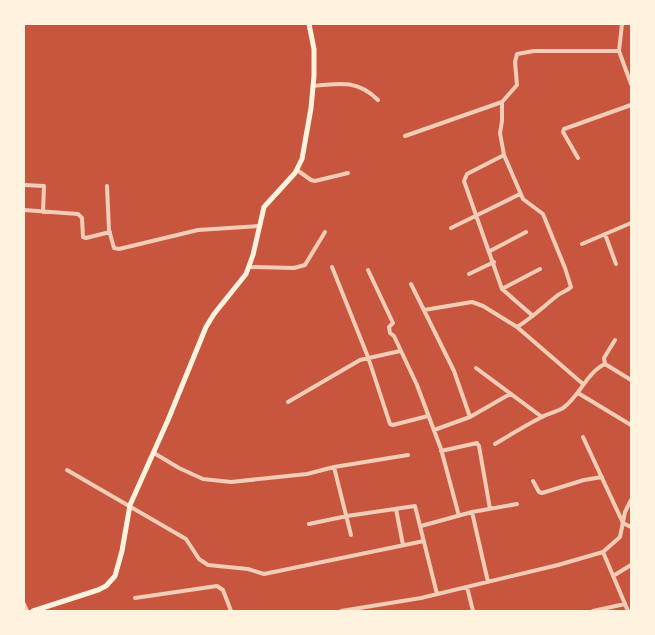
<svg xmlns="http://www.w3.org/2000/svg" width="655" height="635" viewBox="0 0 655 635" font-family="Manrope,sans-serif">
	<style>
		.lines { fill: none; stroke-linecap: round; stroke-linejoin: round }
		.minor { stroke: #f1ccb7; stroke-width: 4 }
		.secondary { stroke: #fff3e0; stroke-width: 5 }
	</style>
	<rect width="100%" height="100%" fill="#c8553d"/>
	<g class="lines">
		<path class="minor" d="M 622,24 L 619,51 L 631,84
			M 313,86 C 340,83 358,80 378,100
			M 405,136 L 502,102
			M 504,155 L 467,174 L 464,181 L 502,289 L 533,316
			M 578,158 L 563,132 L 564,129 L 631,105
			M 297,170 L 311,180 L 315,181 L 348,173
			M 24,185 L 44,186 L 43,212
			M 107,186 L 109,230 L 114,248 L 119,249 L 198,230 L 259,226
			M 24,210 L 78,214 L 82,218 L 83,237 L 86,238 L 110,232
			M 451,228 L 520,194
			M 605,234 L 616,264
			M 582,244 L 631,223
			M 490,251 L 526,232
			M 250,267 L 294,268 L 305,265 L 325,232
			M 332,267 L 368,357 L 390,424 L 393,425 L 428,416
			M 368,270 L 393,323 L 389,327 L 390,333 L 394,336 L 417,385 L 441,449 L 459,516
			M 469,274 L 494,262
			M 411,284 L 454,371 L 470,417
			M 502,289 L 540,269
			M 424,310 L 472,302 L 483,306 L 517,327
			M 605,364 L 631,380
			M 605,364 L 604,358 L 615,340
			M 476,368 L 542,417
			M 583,384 L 517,327 C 532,318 544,306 558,295 C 562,292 567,291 571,287 L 565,268 L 543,214 L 523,199 L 504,155 L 500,133 L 502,121 L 502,102 L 517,85 L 515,62 L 517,54 L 534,51 L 619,51
			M 578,393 L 631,425
			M 288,402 L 360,360 L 400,351
			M 434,430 L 470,417 L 510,394
			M 583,437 L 623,523 L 631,527
			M 495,444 C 510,435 526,425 542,417 C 548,414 556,412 563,408 C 579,397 587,372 605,364
			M 441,451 L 477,443 L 479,446 L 490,509
			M 154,453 L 179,468 L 203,479 L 231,482 L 307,474 L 334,467 L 408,455
			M 334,467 L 351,535
			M 67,470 L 186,539 L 199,559 L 208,565 L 248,569 L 264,574 L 424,541
			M 533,481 L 539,492 L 542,493 L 584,480 L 602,477
			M 396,509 L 403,545
			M 472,512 L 488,582
			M 309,524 L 347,516 L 415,506 L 437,594
			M 421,526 L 472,512 L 517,504
			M 603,552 L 628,611
			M 613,576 L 631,565
			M 467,587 L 473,611
			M 135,598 L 217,586 L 223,590 L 231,611
			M 24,604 L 27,611
			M 341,611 L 421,598 L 558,565 L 603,552 L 620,537 L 625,512 L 631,500
			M 593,611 L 625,604"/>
		<path class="secondary" d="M 33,611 L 98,590 L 106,586 L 115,576 L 122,551 L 130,505 L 168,420 L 206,327 L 214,314 L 246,274 L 253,255 L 264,207 L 295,173 L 302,159 L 311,108 L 314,76 L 314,49 L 309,24"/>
	</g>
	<rect width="655" height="635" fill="none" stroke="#fff3e0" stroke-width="50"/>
</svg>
